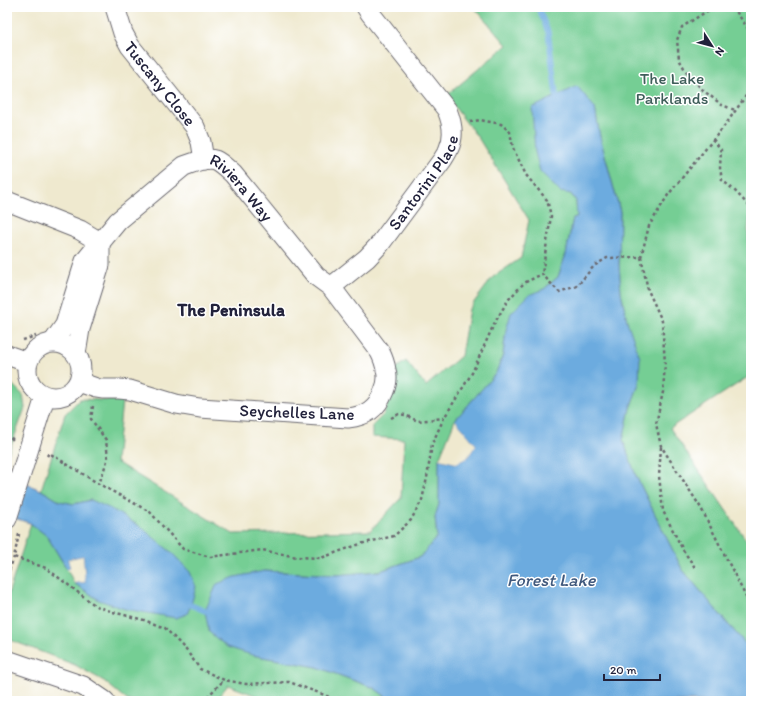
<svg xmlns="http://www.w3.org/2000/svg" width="758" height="708" viewBox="0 0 758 708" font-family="Itim,sans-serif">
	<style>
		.green { fill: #75ce94; stroke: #4c7868 }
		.water { fill: #6cabdf; stroke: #47668d }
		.pier { fill: #efe9cf }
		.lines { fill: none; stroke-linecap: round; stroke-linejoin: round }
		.stream { stroke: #6cabdf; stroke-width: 5.5 }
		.minor-casing { stroke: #6a686f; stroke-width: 21 }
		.path { stroke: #6a686f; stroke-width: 2.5; stroke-dasharray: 3 3; stroke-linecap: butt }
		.minor { stroke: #fff; stroke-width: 19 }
		.labels { text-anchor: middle; stroke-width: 3; stroke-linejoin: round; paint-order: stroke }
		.park-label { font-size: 17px; fill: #3f5e5a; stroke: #fff }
		.street-label { font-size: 17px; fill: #22223b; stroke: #fff }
		.neighbourhood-label { font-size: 18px; font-weight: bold; fill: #22223b; stroke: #fff }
		.water-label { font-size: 18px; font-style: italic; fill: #40597d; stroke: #fff }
	</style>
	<rect width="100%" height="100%" fill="#fff"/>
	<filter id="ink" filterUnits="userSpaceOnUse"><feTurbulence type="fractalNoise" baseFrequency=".025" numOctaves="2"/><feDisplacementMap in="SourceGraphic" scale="8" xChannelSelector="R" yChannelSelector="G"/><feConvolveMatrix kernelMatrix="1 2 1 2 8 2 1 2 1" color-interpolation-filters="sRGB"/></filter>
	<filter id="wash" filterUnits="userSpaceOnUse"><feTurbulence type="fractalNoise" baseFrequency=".012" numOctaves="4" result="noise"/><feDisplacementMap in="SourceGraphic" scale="16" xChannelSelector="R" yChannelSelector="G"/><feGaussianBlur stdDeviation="0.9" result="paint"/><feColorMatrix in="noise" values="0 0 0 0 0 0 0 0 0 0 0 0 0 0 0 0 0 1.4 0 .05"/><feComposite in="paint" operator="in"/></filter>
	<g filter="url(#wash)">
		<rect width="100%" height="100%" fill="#efe9cf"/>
		<path class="green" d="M 474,7 L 751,7 L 751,209 L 748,229 L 751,312 L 751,375 L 670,428 L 751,547 L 751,650 L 728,624 L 682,569 L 636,476 L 623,440 L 630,408 L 639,384 L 627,321 L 621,292 L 619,265 L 620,211 L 600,137 L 595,108 L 571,194 L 576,201 L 577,217 L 573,218 L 566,254 L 558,277 L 544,289 L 529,295 L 506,330 L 503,355 L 496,373 L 455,420 L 439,459 L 439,504 L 435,517 L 437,537 L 420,557 L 380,571 L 337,575 L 264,571 L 252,655 L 317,667 L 374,688 L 392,701 L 270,701 L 228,685 L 215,701 L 128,701 L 104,681 L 75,665 L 8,639 L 7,637 L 7,598 L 31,523 L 47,536 L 67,569 L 74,583 L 99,600 L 91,500 L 74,504 L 59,501 L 41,490 L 65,414 L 80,399 L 122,401 L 116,462 L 233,534 L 370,531 L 401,498 L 404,439 L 372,437 L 372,426 L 384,414 L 392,392 L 392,371 L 406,361 L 426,386 L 461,356 L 469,309 L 493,277 L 521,258 L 529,220 L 479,139 L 446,96 L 507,45 Z
			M 7,382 L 13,385 L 23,395 L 25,408 L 7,457 Z"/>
		<path class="water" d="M 577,86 L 595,108 L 600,137 L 620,212 L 619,265 L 621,292 L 627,321 L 640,358 L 639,384 L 630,408 L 623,440 L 636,476 L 682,569 L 728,624 L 751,650 L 751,701 L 392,701 L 374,688 L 317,667 L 252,655 L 227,647 L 209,632 L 205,611 L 217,584 L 235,577 L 264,571 L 337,575 L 380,571 L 420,557 L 437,537 L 435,517 L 439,504 L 439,459 L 456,463 L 467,458 L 476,445 L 455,420 L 496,373 L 503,355 L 506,330 L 511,313 L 529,295 L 544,289 L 558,277 L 566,254 L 573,218 L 577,217 L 576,201 L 571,194 L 560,192 L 540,171 L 535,152 L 532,108 Z
			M 7,476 L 41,490 L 59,501 L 74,504 L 91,500 L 111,509 L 141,527 L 172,553 L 190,572 L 196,587 L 191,605 L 187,614 L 176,618 L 125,609 L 99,600 L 74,583 L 85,582 L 83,556 L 69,559 L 70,568 L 67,569 L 47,536 L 30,523 L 7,516 Z"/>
		<path class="pier" d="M 455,420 L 476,445 L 467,458 L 456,463 L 439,459 L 440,458 L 456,461 L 466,456 L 474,445 L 455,422 Z
			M 83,556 L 85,582 L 74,583 L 73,581 L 83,580 L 82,559 L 71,561 L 72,569 L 68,571 L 67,569 L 70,568 L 69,559 Z"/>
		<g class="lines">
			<path class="stream" d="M 538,7 L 548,32 L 557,102
				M 191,605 L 205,611"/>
		</g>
	</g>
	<g filter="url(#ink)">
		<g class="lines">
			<g class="minor-casing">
				<g id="minor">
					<path id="s1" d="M 115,7 L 123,33 L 130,46 L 195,127 L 201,142 L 204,160"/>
					<path d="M 7,201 L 80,230 L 100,242"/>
					<path id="s2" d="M 331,287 L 367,258 L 380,244 L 443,159 C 445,155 448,152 449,148 C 455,135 452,122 447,110 L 370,13 L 366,7"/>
					<path id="s3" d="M 53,342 L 65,325 L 85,261 L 118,221 L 184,166 C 193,163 205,157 215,160 C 222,163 228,170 233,174 L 316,276 L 331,287 L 380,352 C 383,358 385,363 386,370 C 388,377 387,384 384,391 C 377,409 366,416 348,418 L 200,408 L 176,404 L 130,390 L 119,389 L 102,389 L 96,388 L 79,382"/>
					<circle cx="54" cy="370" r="27"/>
					<path d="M 76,354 L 80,329 L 100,265 L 100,242"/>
					<path d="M 7,355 L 27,362"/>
					<path d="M 7,519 L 45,397"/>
					<path d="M 7,660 L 83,686 L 105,701"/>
				</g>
			</g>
			<path class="path" d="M 720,7 L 707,11 L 682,27 L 677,40 L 679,59 L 688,75 L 704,91 L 722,105 L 735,110
				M 733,7 L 751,33
				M 470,122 L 480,120 L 501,124 L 510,132 L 513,148 L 526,175 L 547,200 L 551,216 L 542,274
				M 713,139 L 721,150 L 720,168 L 722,180 L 734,190 L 751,208
				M 641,257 L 649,226 L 668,195 L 726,124 L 750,90 L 751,87
				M 23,340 L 36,336
				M 93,406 L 91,419 L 106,440 L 108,458 L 99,484
				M 391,418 L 399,414 L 405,415 L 418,421 L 444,418
				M 7,433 L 13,440
				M 661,447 L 659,476 L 663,511 L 683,550 L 696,569
				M 47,456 L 49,453 L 99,484 L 150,512 L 183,549 L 210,557 L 262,550 L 297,557 L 321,558 L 360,544 L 394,536 L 411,520 L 422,500 L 427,478 L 432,444 L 444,418 L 472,373 L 494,324 L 508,300 L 524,283 L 542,274 L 559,292 L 577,286 L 594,266 L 607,258 L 641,257 L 648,290 L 662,321 L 665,363 L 663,392 L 656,424 L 661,446 L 701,508 L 751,607
				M 19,534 L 14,557 L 46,568 L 96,606 L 113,612 L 144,620 L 165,628 L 186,650 L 200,669 L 224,680 L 246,684 L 289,682 L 322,694 L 338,701
				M 7,576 L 14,557
				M 203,701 L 224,680"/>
			<use href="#minor" class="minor"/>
		</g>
	</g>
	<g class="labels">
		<g class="park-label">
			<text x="672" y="84">The Lake<tspan x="672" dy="20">Parklands</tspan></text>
		</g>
		<g class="street-label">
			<text dy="6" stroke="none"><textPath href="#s1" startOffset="90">Tuscany Close</textPath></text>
			<text dy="6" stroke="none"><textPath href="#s2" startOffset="141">Santorini Place</textPath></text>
			<text dy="6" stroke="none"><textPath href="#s3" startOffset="296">Riviera Way</textPath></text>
			<text transform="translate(297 412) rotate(2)" y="6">Seychelles Lane</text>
		</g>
		<g class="neighbourhood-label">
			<text x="231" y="316">The Peninsula</text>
		</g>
		<g class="water-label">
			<text x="551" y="586">Forest Lake</text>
		</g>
	</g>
	<rect width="758" height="708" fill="none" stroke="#fff" stroke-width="24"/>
	<g transform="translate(712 46) rotate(126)" stroke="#ffffff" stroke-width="3" paint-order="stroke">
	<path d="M0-3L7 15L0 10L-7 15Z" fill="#22223b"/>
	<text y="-6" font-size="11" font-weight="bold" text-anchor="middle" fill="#22223b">N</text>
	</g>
	<path d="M604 674v6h56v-6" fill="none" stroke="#22223b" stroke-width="2"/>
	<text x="610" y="674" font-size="12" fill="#22223b" stroke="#ffffff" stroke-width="3" paint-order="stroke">20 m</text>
</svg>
